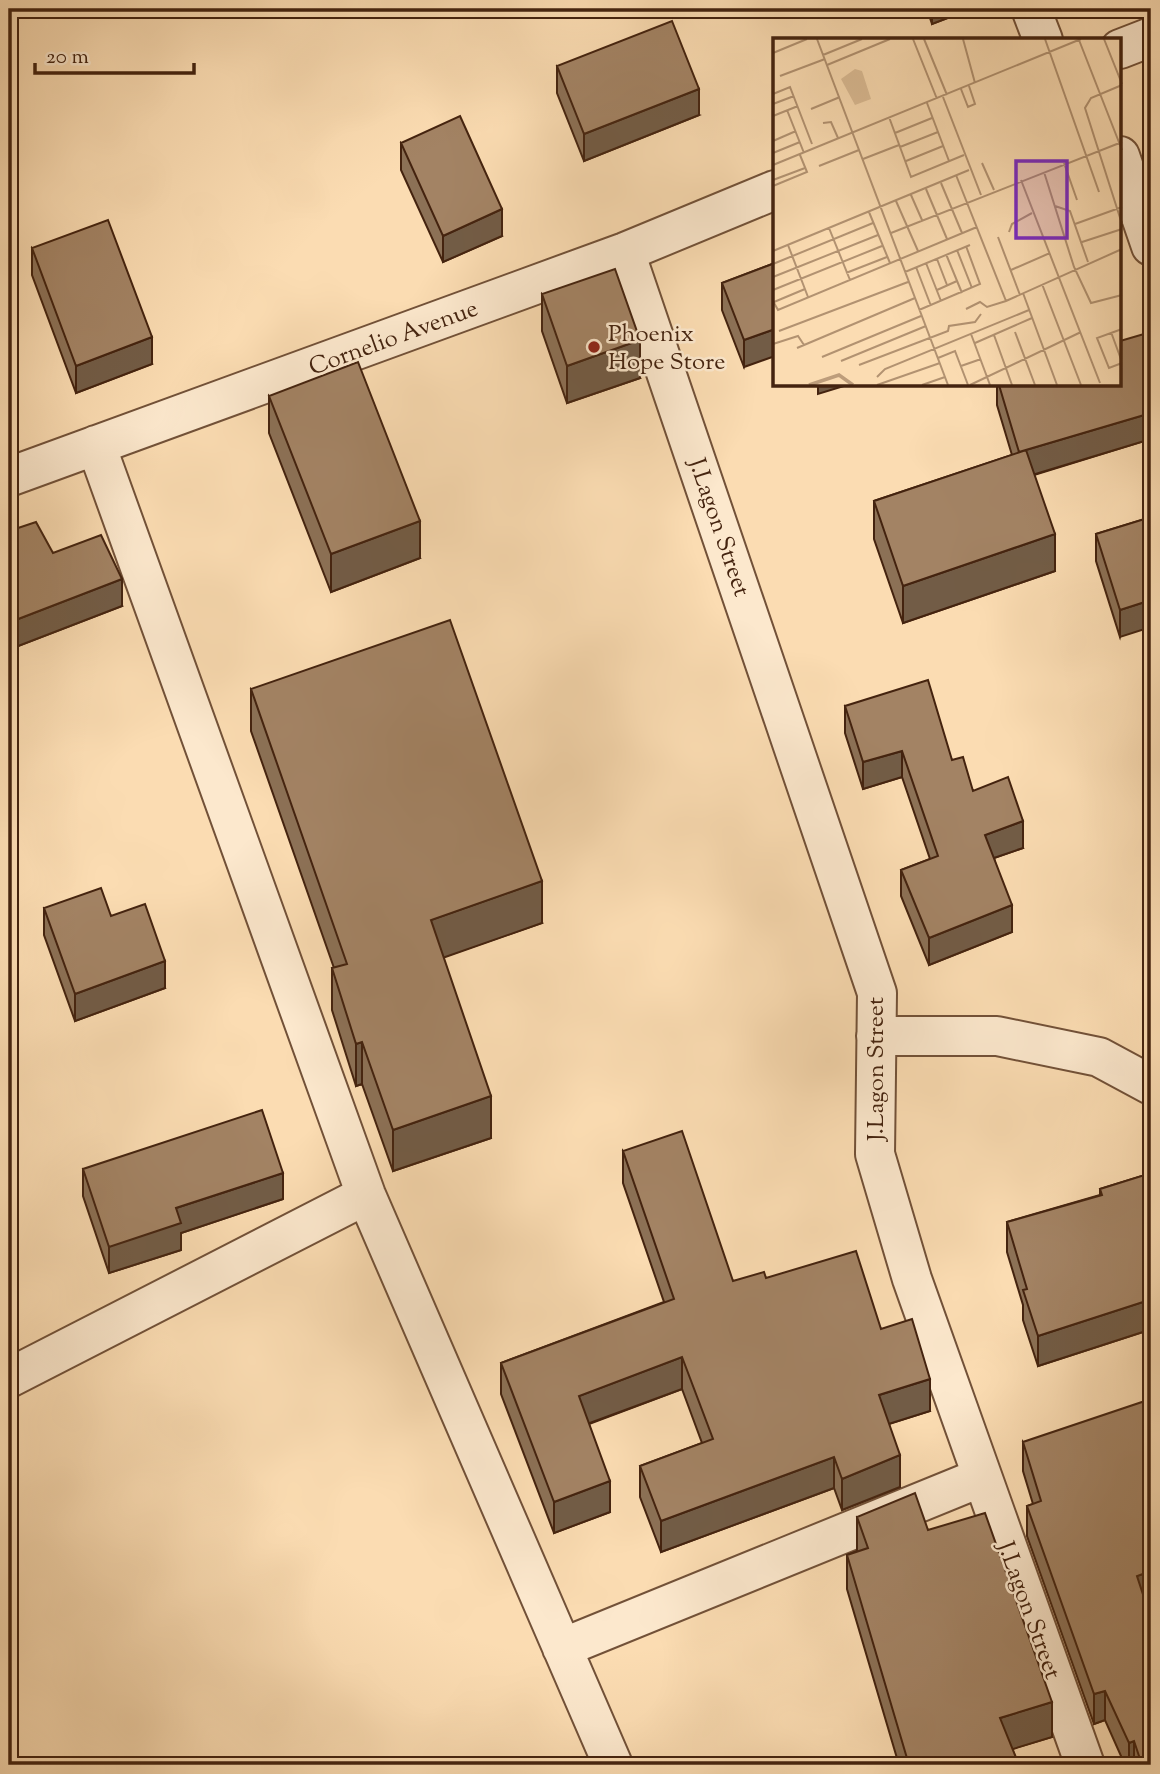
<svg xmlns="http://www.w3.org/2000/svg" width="1160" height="1774" viewBox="0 0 1160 1774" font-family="'Sorts Mill Goudy',serif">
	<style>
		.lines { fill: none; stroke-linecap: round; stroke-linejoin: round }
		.minor-casing { stroke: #725138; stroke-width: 42 }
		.minor { stroke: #fce8cd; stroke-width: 38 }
		.wall { fill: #8c7156; stroke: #44230f; stroke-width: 2 }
		.shaded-wall { fill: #725c46; stroke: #44230f; stroke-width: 2 }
		.building { fill: #a38364; stroke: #44230f; stroke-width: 2 }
		.poi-dot { fill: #8f2418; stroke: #fce8cd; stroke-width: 2.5 }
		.labels { text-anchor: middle; stroke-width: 5; stroke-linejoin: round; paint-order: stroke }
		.poi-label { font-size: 24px; fill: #44230f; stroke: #fce8cd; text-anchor: start }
		.street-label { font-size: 24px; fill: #44230f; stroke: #fce8cd }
		.inset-river { fill: none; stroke: #bd9d7b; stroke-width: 3.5 }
		.inset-road { fill: none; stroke: #b29271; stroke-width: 2 }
		.view { fill: #7b2cbf; fill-opacity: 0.15; stroke: #7b2cbf; stroke-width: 3.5 }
		.inset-edge { fill: none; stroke: #44230f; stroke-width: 3.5 }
	</style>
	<rect width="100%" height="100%" fill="#fbdcb2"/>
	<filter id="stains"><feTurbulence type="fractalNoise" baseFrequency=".00286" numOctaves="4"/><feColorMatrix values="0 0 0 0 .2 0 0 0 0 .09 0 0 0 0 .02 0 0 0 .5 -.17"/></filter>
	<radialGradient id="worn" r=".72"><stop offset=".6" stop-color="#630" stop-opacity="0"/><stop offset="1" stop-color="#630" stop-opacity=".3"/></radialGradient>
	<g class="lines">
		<g class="minor-casing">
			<path id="minor" d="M 1031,9 L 1043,40
				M 1120,49 L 1151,37
				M 1120,156 L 1151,246
				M 625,252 L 877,993 L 875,1154 L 912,1279 L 1085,1765
				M 96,445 L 366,1195 L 613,1765
				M 9,477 L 625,252 L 775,190
				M 876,1036 L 997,1036 L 1099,1057 L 1151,1085
				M 9,1378 L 366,1195
				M 562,1648 L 982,1477"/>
		</g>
		<use href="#minor" class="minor"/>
	</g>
	<path class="wall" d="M 927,9 L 971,9 L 932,24 Z
		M 557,66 L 699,115 L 584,161 L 557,93 Z
		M 1151,100 L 1151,153 L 1145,139 L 1145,102 Z
		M 401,143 L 502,236 L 443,262 L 401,170 Z
		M 32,248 L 152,364 L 76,393 L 32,275 Z
		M 775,263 L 744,367 L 722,310 L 722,283 Z
		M 542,294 L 640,378 L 567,403 L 542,331 Z
		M 997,385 L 1120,385 L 1151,439 L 1034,475 L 1055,571 L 903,623 L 874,539 L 874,501 L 1012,455 L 997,405 Z
		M 269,396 L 420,558 L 331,592 L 269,433 Z
		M 1151,517 L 1120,637 L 1096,561 L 1096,534 Z
		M 9,531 L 53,553 L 122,606 L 13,648 L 9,639 Z
		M 251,689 L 542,923 L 443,957 L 491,1138 L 393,1171 L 362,1084 L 356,1086 L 332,1010 L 332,968 L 334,968 L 251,731 Z
		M 845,706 L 952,760 L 973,791 L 1023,848 L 994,858 L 1012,932 L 929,965 L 901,896 L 901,870 L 930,859 L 902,777 L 863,789 L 845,733 Z
		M 44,908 L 111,916 L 165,988 L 75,1021 L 44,935 Z
		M 623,1151 L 733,1281 L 766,1278 L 881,1329 L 930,1411 L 889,1424 L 900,1487 L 842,1510 L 834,1488 L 661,1552 L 640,1497 L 640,1466 L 702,1443 L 682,1389 L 589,1424 L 610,1512 L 554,1533 L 501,1394 L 501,1363 L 664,1302 L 623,1183 Z
		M 83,1169 L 283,1199 L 181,1233 L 181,1250 L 109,1273 L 83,1196 Z
		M 1151,1173 L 1151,1347 L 1146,1331 L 1038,1366 L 1023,1320 L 1023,1305 L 1007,1252 L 1007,1222 L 1100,1195 L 1100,1189 Z
		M 1023,1442 L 1146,1603 L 1151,1765 L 1125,1765 L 1105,1720 L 1094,1724 L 1027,1536 L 1027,1506 L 1033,1504 L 1023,1471 Z
		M 857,1517 L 928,1530 L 1052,1737 L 1012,1749 L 1019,1765 L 899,1765 L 847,1589 L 847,1555 L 857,1551 Z"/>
	<path class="shaded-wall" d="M 932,9 L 971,9 L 932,24 Z
		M 699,89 L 699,115 L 584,161 L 584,134 Z
		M 502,209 L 502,236 L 443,262 L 443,236 Z
		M 775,329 L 775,356 L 744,367 L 744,340 Z
		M 152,337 L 152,364 L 76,393 L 76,366 Z
		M 640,340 L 640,378 L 567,403 L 567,366 Z
		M 818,385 L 847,385 L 818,394 Z
		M 1151,413 L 1151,439 L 1019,479 L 1019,452 Z
		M 420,521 L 420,558 L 331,592 L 331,554 Z
		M 1055,534 L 1055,571 L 903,623 L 903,586 Z
		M 122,579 L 122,606 L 13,648 L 13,621 Z
		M 1151,600 L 1151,627 L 1120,637 L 1120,610 Z
		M 902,751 L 902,777 L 863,789 L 863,762 Z
		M 1023,821 L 1023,848 L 985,861 L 985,835 Z
		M 542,881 L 542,923 L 431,962 L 431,920 Z
		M 1012,905 L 1012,932 L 929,965 L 929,938 Z
		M 165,961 L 165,988 L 75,1021 L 75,994 Z
		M 362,1042 L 362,1084 L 356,1086 L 356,1044 Z
		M 491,1096 L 491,1138 L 393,1171 L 393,1130 Z
		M 283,1173 L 283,1199 L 181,1233 L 181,1250 L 109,1273 L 109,1247 L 176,1208 Z
		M 1146,1301 L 1146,1331 L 1038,1366 L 1038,1336 Z
		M 682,1357 L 682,1389 L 579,1427 L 579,1396 Z
		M 930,1379 L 930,1411 L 879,1427 L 879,1395 Z
		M 900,1455 L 900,1487 L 842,1510 L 842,1479 Z
		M 834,1457 L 834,1488 L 661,1552 L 661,1521 Z
		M 610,1481 L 610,1512 L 554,1533 L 554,1502 Z
		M 1151,1571 L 1151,1601 L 1137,1606 L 1137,1576 Z
		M 1105,1691 L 1105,1720 L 1094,1724 L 1094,1694 Z
		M 1052,1702 L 1052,1737 L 1000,1753 L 1000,1718 Z
		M 1134,1741 L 1134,1765 L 1129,1765 L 1129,1743 Z"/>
	<path class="building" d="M 672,21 L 699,89 L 584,134 L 557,66 Z
		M 1151,100 L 1151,116 L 1145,102 Z
		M 460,116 L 502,209 L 443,236 L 401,143 Z
		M 108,220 L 152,337 L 76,366 L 32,248 Z
		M 775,263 L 775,329 L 744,340 L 722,283 Z
		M 615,269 L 640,340 L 567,366 L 542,294 Z
		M 1144,334 L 1151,360 L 1151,413 L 1019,452 L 999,385 L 1120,385 L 1120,341 Z
		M 358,362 L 420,521 L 331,554 L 269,396 Z
		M 1026,450 L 1055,534 L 903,586 L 874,501 Z
		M 1151,517 L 1151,600 L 1120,610 L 1096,534 Z
		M 36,522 L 53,553 L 101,535 L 122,579 L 13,621 L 9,612 L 9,531 Z
		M 450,620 L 542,881 L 431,920 L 491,1096 L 393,1130 L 362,1042 L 356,1044 L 332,968 L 347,964 L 251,689 Z
		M 928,680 L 952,760 L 963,757 L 973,791 L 1008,777 L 1023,821 L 985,835 L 1012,905 L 929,938 L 901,870 L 938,856 L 902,751 L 863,762 L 845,706 Z
		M 101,888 L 111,916 L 145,904 L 165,961 L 75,994 L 44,908 Z
		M 262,1110 L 283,1173 L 176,1208 L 181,1223 L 109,1247 L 83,1169 Z
		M 682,1131 L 733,1281 L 764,1272 L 766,1278 L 856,1251 L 881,1329 L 912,1319 L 930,1379 L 879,1395 L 900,1455 L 842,1479 L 834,1457 L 661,1521 L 640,1466 L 713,1439 L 682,1357 L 579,1396 L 610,1481 L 554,1502 L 501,1363 L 674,1299 L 623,1151 Z
		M 1151,1173 L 1151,1317 L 1146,1301 L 1038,1336 L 1023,1290 L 1027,1289 L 1007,1222 L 1102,1195 L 1100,1189 Z
		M 1151,1399 L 1151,1571 L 1137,1576 L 1151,1619 L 1151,1765 L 1142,1765 L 1134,1741 L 1129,1743 L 1105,1691 L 1094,1694 L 1027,1506 L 1041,1501 L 1023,1442 Z
		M 915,1493 L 928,1530 L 985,1513 L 1052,1702 L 1000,1718 L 1019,1765 L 909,1765 L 847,1555 L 868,1548 L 857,1517 Z"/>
	<circle class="poi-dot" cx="594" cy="347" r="7"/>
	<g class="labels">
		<g class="poi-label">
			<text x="608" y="341">Phoenix<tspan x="608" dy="28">Hope Store</tspan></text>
		</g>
		<g class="street-label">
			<text transform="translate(393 337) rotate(-20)" y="8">Cornelio Avenue</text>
			<text transform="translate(720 527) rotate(71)" y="8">J.Lagon Street</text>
			<text transform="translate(875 1069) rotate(-90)" y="8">J.Lagon Street</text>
			<text transform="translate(1030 1610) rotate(70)" y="8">J.Lagon Street</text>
		</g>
	</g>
	<g transform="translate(773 38)">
		<rect width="348" height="348" fill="#fbdcb2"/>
		<path d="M 82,31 L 89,33 L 98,61 L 82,67 L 68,41 Z" fill="#dcbd96"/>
		<path class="inset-river" d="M 36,347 L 66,337 L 80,347"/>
		<path class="inset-road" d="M 44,1 L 175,347M 140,1 L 164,61M 151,1 L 174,57M 190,1 L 202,45M 272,1 L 326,154M 331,1 L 349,46M 306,2 L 349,112M 0,15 L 34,1M 50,17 L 89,1M 54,27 L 117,1M 7,38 L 52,21M 349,47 L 318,60 L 312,70 L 349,186M 188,51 L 195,69 L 202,66 L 196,48M 0,56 L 17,49 L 39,106M 170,59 L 208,157M 154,65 L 176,123M 0,66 L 21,58M 38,71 L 67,59M 14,72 L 31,115M 0,78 L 25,68M 116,79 L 138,139 L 191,117M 50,85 L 58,84 L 65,100M 122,95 L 159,80M 0,103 L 23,93M 127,109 L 165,94M 0,115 L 27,104M 90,121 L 126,107M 133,123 L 170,108M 209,125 L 221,152M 291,125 L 304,162M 0,127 L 308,1M 46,128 L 86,112M 271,134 L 301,229 L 318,265 L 349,257M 183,137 L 233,263M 0,142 L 32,130M 248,142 L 327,345M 168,145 L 189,195M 0,148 L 34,134 L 27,117M 153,151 L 174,201M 138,157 L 149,182M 123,163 L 145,213M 282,168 L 297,173 L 315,224M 96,174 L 117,225M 302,186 L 349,169M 56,190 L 77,242M 236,194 L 239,186 L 259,175M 118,195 L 349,104M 225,199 L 247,257M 309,204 L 349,191M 15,207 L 35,259M 184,212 L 199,250M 0,213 L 196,132M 173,216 L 189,255M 164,221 L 174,247M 153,225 L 168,263M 0,226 L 100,185M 143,229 L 158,268M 238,232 L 277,215M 132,234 L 197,207M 73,235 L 114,219M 0,239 L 105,197M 269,246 L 308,347M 0,252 L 109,208M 164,252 L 184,243M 250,255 L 284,347M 0,263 L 5,272 L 204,189M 1,264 L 32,251M 193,271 L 207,264 L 214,269 L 233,263 L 349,211M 146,272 L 207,246 L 193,208M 349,291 L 324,300 L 336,330 L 349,325M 6,293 L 135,244M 242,294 L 262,347M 338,294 L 349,324M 198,296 L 217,347M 221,297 L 239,347M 202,305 L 259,280M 0,306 L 25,298 L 31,307M 24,310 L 142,260M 49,319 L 148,278M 165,320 L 182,313 L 195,347M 68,323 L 153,288M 86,327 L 175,293 L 176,288 L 202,284 L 208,276M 188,328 L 208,321M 104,339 L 112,331 L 256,272M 104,347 L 167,325M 149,347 L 172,339M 197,347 L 308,294"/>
		<path class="view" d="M 243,123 L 294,123 L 294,200 L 243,200 Z"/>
		<rect width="348" height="348" class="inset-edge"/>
	</g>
	<rect width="1160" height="1774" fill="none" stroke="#fbdcb2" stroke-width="35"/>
	<rect x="10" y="10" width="1139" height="1753" fill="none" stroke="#44230f" stroke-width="3.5"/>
	<rect x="18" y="18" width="1125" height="1739" fill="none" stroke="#44230f" stroke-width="2"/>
	<path d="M35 63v10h159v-10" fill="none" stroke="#44230f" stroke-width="3.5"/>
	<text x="46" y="63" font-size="21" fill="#44230f" stroke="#fce8cd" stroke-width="5" paint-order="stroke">20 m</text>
	<rect width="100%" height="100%" filter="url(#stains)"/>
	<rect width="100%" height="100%" fill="url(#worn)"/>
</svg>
